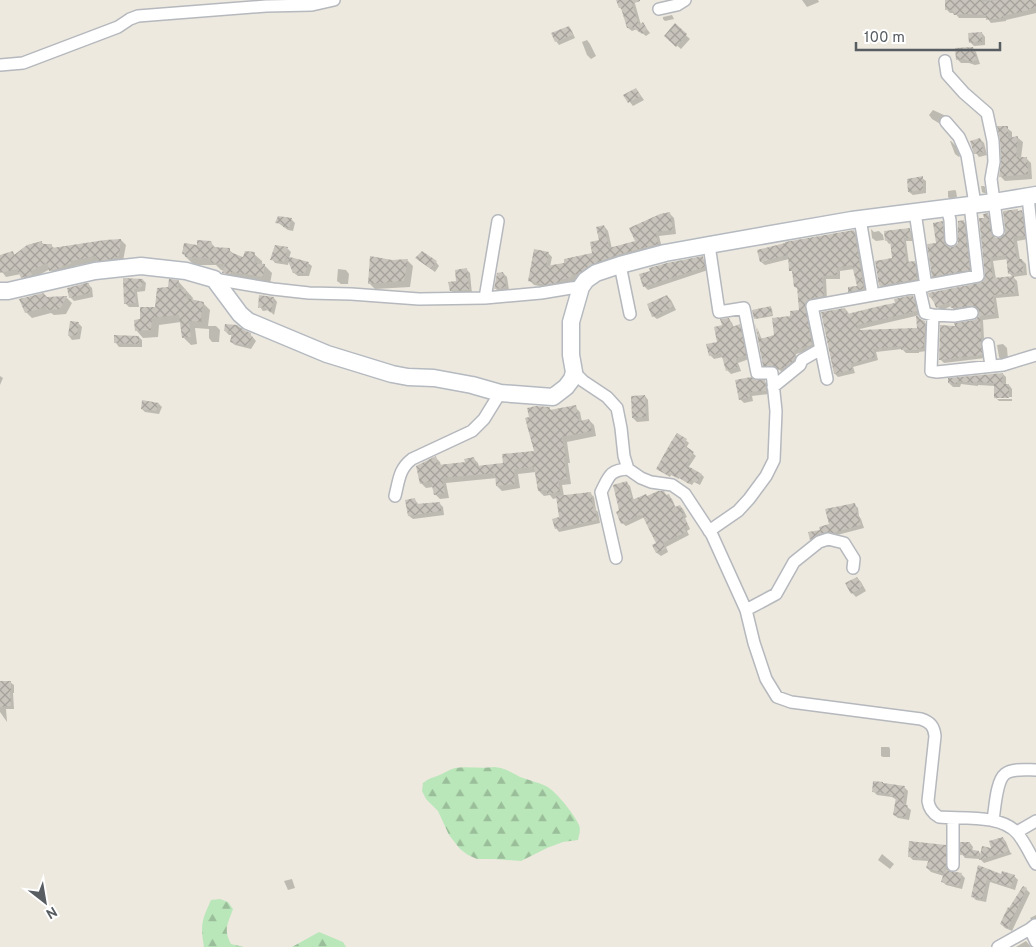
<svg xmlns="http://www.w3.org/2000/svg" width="1036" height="947" viewBox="0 0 1036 947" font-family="Overpass,sans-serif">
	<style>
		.forest { fill: url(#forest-firs) }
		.shadow { fill: #0003 }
		.building { fill: url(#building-cross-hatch) }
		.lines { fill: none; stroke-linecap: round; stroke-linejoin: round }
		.street-casing { stroke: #b5b8bd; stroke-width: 14 }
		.secondary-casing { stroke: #b5bac0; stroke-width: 19 }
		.street { stroke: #fff; stroke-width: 11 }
		.secondary { stroke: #fff; stroke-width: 16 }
	</style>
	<defs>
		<pattern id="forest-firs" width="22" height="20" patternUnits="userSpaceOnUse" patternTransform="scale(1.25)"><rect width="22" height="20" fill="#bae7b9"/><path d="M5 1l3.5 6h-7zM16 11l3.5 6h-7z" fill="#9abe9a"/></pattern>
		<pattern id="building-cross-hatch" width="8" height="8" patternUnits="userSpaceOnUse" patternTransform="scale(1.25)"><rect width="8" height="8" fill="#c8c4bc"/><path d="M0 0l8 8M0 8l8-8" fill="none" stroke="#a5a29c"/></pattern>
	</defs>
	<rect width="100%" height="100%" fill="#ede9df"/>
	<path class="forest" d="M 494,767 C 506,768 510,772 520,777 C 528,780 537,782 546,786 C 556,791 574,814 579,825 C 581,829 579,835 578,840 L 563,842 L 547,848 L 521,861 L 494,859 L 477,859 L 468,855 L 460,849 L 449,835 L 438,811 L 426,799 L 422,791 L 423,783 C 428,779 431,778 437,776 C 443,774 448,770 455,768 C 467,766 481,769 494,767 Z
		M 220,899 L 228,902 L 233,909 C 228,924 223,929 231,944 L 244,947 L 204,947 C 200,925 202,920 211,900 Z
		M 319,932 L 343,942 L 346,947 L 292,947 Z"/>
	<path class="shadow" d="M 622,0 L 634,0 L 641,25 L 643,24 L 650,33 L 646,36 L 637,29 L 632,31 L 628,28 L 623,10 L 620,8 Z
		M 802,0 L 818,0 L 819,2 L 807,7 Z
		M 946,0 L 1036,0 L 1036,13 L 1006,20 L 1006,21 L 991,23 L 987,18 L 959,18 L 955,13 L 950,13 L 946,9 Z
		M 672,15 L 674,19 L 665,21 L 663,19 L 663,17 Z
		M 675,25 L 690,39 L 681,49 L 666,36 Z
		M 569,27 L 572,31 L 575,38 L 559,45 L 556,41 Z
		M 982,33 L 985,37 L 985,45 L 974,46 L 970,42 Z
		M 587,40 L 590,44 L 596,56 L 591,59 L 587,55 L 582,42 Z
		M 973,49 L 976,52 L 980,64 L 975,65 L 969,63 L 961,63 L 957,59 Z
		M 636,89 L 644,100 L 633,106 L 625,96 Z
		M 933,110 L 946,116 L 949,118 L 942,125 L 932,119 L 929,115 Z
		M 1007,128 L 1012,132 L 1012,138 L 1018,138 L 1023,142 L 1021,158 L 1026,158 L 1031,163 L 1032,179 L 1005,181 L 1000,176 Z
		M 980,139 L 984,143 L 987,155 L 979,157 L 976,153 Z
		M 950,141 L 951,141 L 956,146 L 960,156 L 959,157 L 955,154 Z
		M 922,178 L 926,181 L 926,193 L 913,195 L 909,192 Z
		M 981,186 L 984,186 L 985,187 L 986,193 L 984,193 L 982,192 Z
		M 955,190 L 956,191 L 957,197 L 950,199 L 948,197 L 948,191 Z
		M 1021,211 L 1025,215 L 1028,239 L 1017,241 L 1020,260 L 1022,260 L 1026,264 L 1027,275 L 1013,277 L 1009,273 L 1008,259 L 993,261 L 996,279 L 1013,277 L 1017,281 L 1019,296 L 996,298 L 999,318 L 983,320 L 985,358 L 944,363 L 940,359 L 956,327 L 978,319 L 979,309 L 956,312 L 951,306 L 941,311 L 930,297 L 984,282 L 987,275 L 985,219 L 988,215 L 991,219 L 995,239 L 1000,240 L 1006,235 L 1018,212 Z
		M 670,214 L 674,218 L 676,234 L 659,236 L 662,248 L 582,278 L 575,279 L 575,281 L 563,284 L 564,286 L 551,288 L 534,285 L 530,281 L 548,253 L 552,257 L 550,267 L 566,264 L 594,254 L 601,241 L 604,226 L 608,231 L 612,249 L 637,242 Z
		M 279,217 L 292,220 L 295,223 L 293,231 L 288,230 L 277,222 Z
		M 964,222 L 967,225 L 972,273 L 937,279 L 933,276 L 938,244 L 942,223 L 945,226 L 947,248 L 952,249 L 959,243 Z
		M 871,229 L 874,232 L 879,231 L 883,235 L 884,240 L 876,241 L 872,238 Z
		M 909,230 L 913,233 L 914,241 L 906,241 L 909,263 L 914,262 L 918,265 L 920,282 L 884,289 L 880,286 L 893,259 L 892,243 L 889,244 L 886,240 Z
		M 854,231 L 857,235 L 867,292 L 853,295 L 849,291 L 858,287 L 854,269 L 840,271 L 840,279 L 826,279 L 827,300 L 814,302 L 815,349 L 796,354 L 798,362 L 783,372 L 777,369 L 768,369 L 764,365 L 757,327 L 762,340 L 776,336 L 792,317 L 800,311 L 798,289 L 795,287 L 793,273 L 791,270 L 789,259 L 765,265 L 761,262 Z
		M 121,240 L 126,245 L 123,261 L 104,265 L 100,261 L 75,266 L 75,269 L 55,276 L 50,269 L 27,282 L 21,274 L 6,277 L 0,269 L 0,257 L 12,252 L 16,256 L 41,242 L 45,245 L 51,245 L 55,249 L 105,241 Z
		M 210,242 L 217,249 L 229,250 L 235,255 L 244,259 L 254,254 L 262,261 L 262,265 L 264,265 L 272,273 L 270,284 L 231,280 L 224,272 L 224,271 L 221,270 L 216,265 L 194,265 L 183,254 Z
		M 288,249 L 291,252 L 289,258 L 308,263 L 312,266 L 309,276 L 298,276 L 294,273 L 289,260 L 288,265 L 275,263 L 272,259 Z
		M 702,258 L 706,261 L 708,270 L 648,290 L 644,286 Z
		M 392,261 L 408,261 L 413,266 L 410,287 L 375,289 L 369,283 Z
		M 420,261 L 436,262 L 439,266 L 435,272 Z
		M 338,269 L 346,270 L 349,274 L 348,284 L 341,284 L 337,281 Z
		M 467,270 L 470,273 L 472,294 L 454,294 L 451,290 Z
		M 503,273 L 507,277 L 509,290 L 499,292 L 495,288 Z
		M 124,279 L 143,280 L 146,283 L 145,291 L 137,292 L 139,307 L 129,307 L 125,303 Z
		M 178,281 L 193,298 L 192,301 L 203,303 L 210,310 L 208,326 L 216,326 L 220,330 L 219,342 L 212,342 L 209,338 L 209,329 L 195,328 L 197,344 L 191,345 L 183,337 L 181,322 L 159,325 L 158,337 L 143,338 L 136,330 L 141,320 L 156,308 L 169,288 Z
		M 89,285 L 92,288 L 93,297 L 74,301 L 70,297 Z
		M 667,296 L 671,300 L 676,310 L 657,319 L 653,316 Z
		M 66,297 L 72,303 L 66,314 L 54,315 L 51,313 L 32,318 L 26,312 Z
		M 260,297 L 274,298 L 277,302 L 274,315 L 269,310 L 263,311 L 260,307 Z
		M 913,297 L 916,300 L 920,315 L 860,329 L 860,331 L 918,329 L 921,320 L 928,325 L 927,351 L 919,352 L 919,353 L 906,353 L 902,349 L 876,352 L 878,360 L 853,367 L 855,373 L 838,377 L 835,374 L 845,309 L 848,312 L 849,315 L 896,304 Z
		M 770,308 L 772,309 L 773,316 L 756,319 L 755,318 Z
		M 729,319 L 732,323 L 734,328 L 739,326 L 743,329 L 749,359 L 738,363 L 741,371 L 731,374 L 727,370 L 723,357 L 714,359 L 710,355 L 719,343 L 724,326 Z
		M 71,322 L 78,323 L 82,327 L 80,339 L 72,340 L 69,336 Z
		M 225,331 L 250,334 L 256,341 L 251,349 L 235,345 L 231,342 L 233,335 L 229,335 Z
		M 139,337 L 142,340 L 142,347 L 119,347 L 116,343 Z
		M 1003,344 L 1007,348 L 1008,360 L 1002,361 L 999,357 L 997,345 Z
		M 1003,374 L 1006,377 L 1006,385 L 1009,385 L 1012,389 L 1012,397 L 997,397 L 997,399 L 1012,399 L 1012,401 L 999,401 L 995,397 L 995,386 L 978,385 L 978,386 L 961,384 L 960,387 L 953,387 L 949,383 L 949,379 Z
		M 0,376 L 3,378 L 0,385 Z
		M 754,381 L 765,382 L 768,385 L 769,394 L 752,396 L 753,401 L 744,403 L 740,399 Z
		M 645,396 L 648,400 L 649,421 L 637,422 L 633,418 Z
		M 143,401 L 159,404 L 162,407 L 159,414 L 145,412 L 142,409 Z
		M 575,407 L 580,412 L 582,422 L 589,420 L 594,425 L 596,436 L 567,442 L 570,463 L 568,463 L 571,484 L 562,485 L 564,496 L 590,493 L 594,497 L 596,510 L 598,512 L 600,523 L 559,532 L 556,528 L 560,518 L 557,498 L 553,499 L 550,495 L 544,496 L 539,491 L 536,472 L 518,474 L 520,488 L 502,491 L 497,486 L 497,478 L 446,483 L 449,498 L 440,499 L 435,494 L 433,487 L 426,488 L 421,483 L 436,458 L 440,462 L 441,466 L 466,464 L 473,458 L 478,463 L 479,467 L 504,464 L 535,452 L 549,408 L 552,411 Z
		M 678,434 L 689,443 L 686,448 L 696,456 L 688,468 L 702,475 L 704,477 L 700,485 L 694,482 L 692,485 L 679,478 L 679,479 L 671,475 L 670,477 L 661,471 Z
		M 627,483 L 630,486 L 634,501 L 664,493 L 667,496 L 668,495 L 672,499 L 676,508 L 680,506 L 683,509 L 687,517 L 685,518 L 690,529 L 687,531 L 689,535 L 666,547 L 668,552 L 661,556 L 657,553 L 654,545 L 658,543 L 645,518 L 643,518 L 626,526 L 622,523 L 621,511 Z
		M 415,500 L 419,505 L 440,504 L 443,507 L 444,515 L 413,519 L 409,516 Z
		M 854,504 L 858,508 L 859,516 L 861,519 L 864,528 L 837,535 L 830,535 L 814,542 L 811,539 L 810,533 L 821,531 Z
		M 857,578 L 861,582 L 866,591 L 856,597 L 852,593 Z
		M 10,682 L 14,685 L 14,693 L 13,693 L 14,709 L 6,709 L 7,722 L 0,712 L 0,698 Z
		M 881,747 L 889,747 L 890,749 L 890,757 L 883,757 L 881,756 Z
		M 905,788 L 908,791 L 906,806 L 911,810 L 909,820 L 898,818 L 894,815 L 897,800 L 892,797 L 877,795 L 873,791 Z
		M 1003,838 L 1006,842 L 1010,852 L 1012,854 L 984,863 L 980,859 L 965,858 L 962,854 L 962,843 L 970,843 L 973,847 L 972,851 L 979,852 L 981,855 L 993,849 Z
		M 945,846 L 949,850 L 948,872 L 962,875 L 965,878 L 962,889 L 946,885 L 943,882 L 944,876 L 931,872 L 927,868 L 929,861 L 913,860 L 909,856 Z
		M 882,854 L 894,864 L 890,869 L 878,860 Z
		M 979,866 L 1002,875 L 1014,876 L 1018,880 L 1015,890 L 990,882 L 986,902 L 976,900 L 973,897 Z
		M 292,879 L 295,888 L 288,890 L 284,881 Z
		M 1026,889 L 1030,893 L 1012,931 L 1005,928 L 1001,924 L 1009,909 Z
		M 1036,915 L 1036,922 L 1034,923 L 1030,918 Z
		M 1026,941 L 1031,947 L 1016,947 Z"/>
	<path class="building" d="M 616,0 L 640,0 L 640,1 L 632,4 L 639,25 L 643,22 L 647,29 L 642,34 L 632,27 L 627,28 L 621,8 L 619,8 Z
		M 945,0 L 982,0 L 982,2 L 999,0 L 1036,0 L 1036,7 L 1029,9 L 1029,10 L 1003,16 L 1003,18 L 986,20 L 986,15 L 966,14 L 954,15 L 952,10 L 945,10 Z
		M 675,23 L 687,34 L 676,47 L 664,36 Z
		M 569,26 L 573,35 L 555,42 L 551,33 Z
		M 982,32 L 982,42 L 969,43 L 968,33 Z
		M 973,47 L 977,60 L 971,62 L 964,59 L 956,60 L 955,48 Z
		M 636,88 L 641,96 L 628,103 L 623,95 Z
		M 997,126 L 1008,126 L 1008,138 L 1018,136 L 1016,157 L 1027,157 L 1028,174 L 999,177 L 1001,162 L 1000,140 Z
		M 980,138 L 984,152 L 974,154 L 970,141 Z
		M 923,176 L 923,190 L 908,192 L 907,179 Z
		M 1018,209 L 1018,211 L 1022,210 L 1025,236 L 1013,237 L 1017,259 L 1022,259 L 1024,272 L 1008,274 L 1006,255 L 990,258 L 993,278 L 1014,276 L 1015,293 L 993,295 L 995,314 L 980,316 L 982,355 L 939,360 L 940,325 L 955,326 L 954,323 L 974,320 L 977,318 L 979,312 L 977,308 L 974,306 L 951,308 L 949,302 L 936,308 L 932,297 L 929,297 L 928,293 L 979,283 L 983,281 L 985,275 L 979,218 L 984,218 L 983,214 L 988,213 L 992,235 L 995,238 L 999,238 L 1005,234 L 1005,230 L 1003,211 Z
		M 670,212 L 673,230 L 656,232 L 658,244 L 617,255 L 593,264 L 578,274 L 571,275 L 572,277 L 560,280 L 560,282 L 546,285 L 528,281 L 534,249 L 549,252 L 546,266 L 564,263 L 564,259 L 592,253 L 590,242 L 599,240 L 596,227 L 604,225 L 609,248 L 635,241 L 629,228 L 660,214 Z
		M 278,216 L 292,218 L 289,228 L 283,227 L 283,224 L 275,223 Z
		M 964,220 L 970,270 L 932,277 L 927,244 L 936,243 L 933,223 L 943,221 L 944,244 L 947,246 L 952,247 L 955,246 L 958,243 L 958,221 Z
		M 910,228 L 911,238 L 904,238 L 906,262 L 915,261 L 917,279 L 879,286 L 875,261 L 892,258 L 890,240 L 885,241 L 884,231 Z
		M 854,230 L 864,289 L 848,292 L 848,287 L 857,286 L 852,265 L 837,268 L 837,275 L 822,276 L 824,296 L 810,299 L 807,301 L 805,304 L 812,345 L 794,350 L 795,358 L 794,360 L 784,368 L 778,369 L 776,367 L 772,366 L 763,366 L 755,324 L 760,339 L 774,335 L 772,318 L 790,316 L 790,311 L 799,310 L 797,287 L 794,287 L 792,271 L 789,271 L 788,255 L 760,262 L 757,250 L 785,243 L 785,242 Z
		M 121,239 L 119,256 L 113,259 L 98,261 L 96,256 L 71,261 L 71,264 L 62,266 L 61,268 L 49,271 L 47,263 L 31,271 L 32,275 L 21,278 L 17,269 L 0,273 L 0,255 L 13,251 L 14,255 L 27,245 L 42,241 L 41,244 L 52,244 L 52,248 L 105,240 Z
		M 197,240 L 211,241 L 213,247 L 230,248 L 230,252 L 243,257 L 245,251 L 255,252 L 254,263 L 265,264 L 263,277 L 232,272 L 231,274 L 222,273 L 225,264 L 211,263 L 210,258 L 185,257 L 185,254 L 182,254 L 184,243 L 197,245 Z
		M 275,245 L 288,247 L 284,262 L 270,260 Z
		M 422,251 L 437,261 L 431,269 L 415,258 Z
		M 286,256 L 309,262 L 305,273 L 293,273 Z
		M 370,256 L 392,260 L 408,259 L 404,281 L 368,284 Z
		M 703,256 L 705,267 L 643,287 L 639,274 L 650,271 L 649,268 L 667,263 Z
		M 467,268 L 469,290 L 450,291 L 448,282 L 456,281 L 455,270 Z
		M 503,272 L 506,287 L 494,289 L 497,273 Z
		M 123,278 L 143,279 L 142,287 L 134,289 L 136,303 L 124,304 Z
		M 169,279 L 179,280 L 177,289 L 186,289 L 186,298 L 204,302 L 201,316 L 202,322 L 189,321 L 191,337 L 182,338 L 179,315 L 152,318 L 151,330 L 135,331 L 134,320 L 140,319 L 140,307 L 155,307 L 157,288 L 168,287 Z
		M 86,283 L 89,283 L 90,293 L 69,298 L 67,288 Z
		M 43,293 L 47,297 L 67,296 L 60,309 L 47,310 L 46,307 L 25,313 L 19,299 Z
		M 259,295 L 274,297 L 271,313 L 264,307 L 258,308 Z
		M 667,295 L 673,307 L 652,317 L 647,304 Z
		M 913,295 L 917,311 L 857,325 L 858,330 L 917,328 L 916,316 L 918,316 L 920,319 L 925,321 L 924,348 L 917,349 L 917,350 L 901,350 L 901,346 L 873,349 L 875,357 L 851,364 L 852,370 L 834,374 L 821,312 L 845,308 L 847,314 L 884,305 L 895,303 L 894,299 Z
		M 771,306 L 772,315 L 754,319 L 752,310 Z
		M 729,318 L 732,327 L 740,324 L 746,355 L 736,359 L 738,367 L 726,371 L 721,353 L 709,356 L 706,344 L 717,342 L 714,327 L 722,325 L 720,319 Z
		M 70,321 L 79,322 L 77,335 L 68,336 Z
		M 225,324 L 237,325 L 244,330 L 251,333 L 251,336 L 253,337 L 247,346 L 230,342 L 232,332 L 224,331 Z
		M 114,335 L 139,336 L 139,344 L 114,343 Z
		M 1003,373 L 1002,384 L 1009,384 L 1009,398 L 994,398 L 994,383 L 975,382 L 974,383 L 957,381 L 957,384 L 948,383 L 948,378 Z
		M 751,377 L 757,380 L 765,380 L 766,391 L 749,392 L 750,397 L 739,400 L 735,380 Z
		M 645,395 L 646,417 L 632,418 L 631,396 Z
		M 142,400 L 159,403 L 156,411 L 141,409 Z
		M 576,405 L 579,421 L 589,419 L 592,431 L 562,437 L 566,458 L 564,458 L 567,479 L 558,480 L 560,492 L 547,494 L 547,490 L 538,491 L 534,467 L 514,469 L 515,484 L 496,486 L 495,473 L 442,478 L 445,493 L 434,495 L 431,481 L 420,484 L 416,466 L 436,456 L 438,465 L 465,462 L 464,459 L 474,457 L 476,466 L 503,463 L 502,454 L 534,451 L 525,418 L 529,417 L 527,408 L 536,406 L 550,407 L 550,410 Z
		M 677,433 L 687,439 L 684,445 L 694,452 L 686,465 L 702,474 L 697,483 L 691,480 L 689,484 L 676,476 L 676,477 L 668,473 L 667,475 L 656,469 L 671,442 Z
		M 627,481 L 632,500 L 646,494 L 647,496 L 658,491 L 664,491 L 666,495 L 669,494 L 675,507 L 680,505 L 684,513 L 682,514 L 688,525 L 684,527 L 686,532 L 663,543 L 666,549 L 656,553 L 652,545 L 656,543 L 642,515 L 640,516 L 639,515 L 621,524 L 616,512 L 619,510 L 613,485 Z
		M 591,492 L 593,508 L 595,507 L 597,520 L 555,529 L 552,519 L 559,517 L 556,496 Z
		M 415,498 L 416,504 L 440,502 L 441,511 L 408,516 L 405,500 Z
		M 855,503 L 857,514 L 858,514 L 861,525 L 833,533 L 826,532 L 816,535 L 810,540 L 808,532 L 820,530 L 819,527 L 829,524 L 825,509 Z
		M 857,577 L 863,587 L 851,594 L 845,583 Z
		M 0,681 L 11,681 L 11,690 L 10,690 L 11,706 L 0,707 Z
		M 873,781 L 883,782 L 883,783 L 905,786 L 903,805 L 908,805 L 905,817 L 893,815 L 896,797 L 890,796 L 890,794 L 872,792 Z
		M 1003,837 L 1007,850 L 1010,851 L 979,860 L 982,846 L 991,848 L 989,841 Z
		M 909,841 L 946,845 L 946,864 L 943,873 L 926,868 L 929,858 L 908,857 Z
		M 960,842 L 970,842 L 969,849 L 979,851 L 979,856 L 960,855 Z
		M 978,865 L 1001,874 L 1002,871 L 1015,875 L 1011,887 L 987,879 L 982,899 L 971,897 Z
		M 945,869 L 953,872 L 956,872 L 962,873 L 959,886 L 941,882 Z
		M 1023,886 L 1027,888 L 1008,928 L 1000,924 L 1008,907 L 1009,908 Z"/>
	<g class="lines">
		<g class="street-casing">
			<path id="street" d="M 659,9 L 677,5 L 685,0
				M 945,61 L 947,74 L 964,93 L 987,113 L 993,141 L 994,162 L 991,179 L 998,231
				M 0,65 L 23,63 L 118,27 L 130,19 L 138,16 L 266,6 L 312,5 L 334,0
				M 946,122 L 959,137 L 967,155 L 975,204
				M 1028,197 L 1036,272
				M 947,208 L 950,220 L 951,240
				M 915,212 L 926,286
				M 860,219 L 873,295
				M 620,265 L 630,314
				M 214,279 L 273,289 L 309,293 L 351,294 L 419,299 L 485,298 L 541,293 L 571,288 L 581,287
				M 919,287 L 925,313 L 933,315 L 931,371 L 937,372 L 1003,365 L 1036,355
				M 485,298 L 498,221
				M 933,315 L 954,316 L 972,313
				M 988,344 L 991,366
				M 574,372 L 583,381 L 607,397 L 617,408 L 621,428 L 624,456 L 628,469 L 641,478 L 651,482 L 672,485 L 685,494 L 712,535 L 746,610 L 754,643 L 766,679 L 777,697 L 791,702 L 921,719 C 930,722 934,726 935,736 L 928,801 C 929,808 932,813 939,817 C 962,819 1002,814 1018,834 C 1025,843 1030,854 1036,864
				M 827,379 L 812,306 L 978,276 L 970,205
				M 773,387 L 800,365 L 802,360 L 821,349
				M 395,496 C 399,480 399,469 412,459 L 472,431 L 484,419 L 500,393
				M 709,531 L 738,511 L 749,499 L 766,476 L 774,460 L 776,411 L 772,373 L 757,373 L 744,308 L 719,312 L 709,245
				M 616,558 L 601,492 C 609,477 609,470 628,469
				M 746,610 L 776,594 L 794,562 L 819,542 L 828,539 L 844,543 L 854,559 L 853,568
				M 953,818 L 953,865
				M 993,820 C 995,809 996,781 1005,774 C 1013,768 1027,770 1036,770
				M 1017,832 L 1036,821
				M 1035,925 L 1030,929 L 1036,942
				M 998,947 L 1030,929"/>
		</g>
		<g class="secondary-casing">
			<path id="secondary" d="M 0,291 L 8,291 L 95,271 L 141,266 L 186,271 L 214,279 L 240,314 L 248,321 L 327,354 L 392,374 L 408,377 L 434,378 L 472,385 L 500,393 L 553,397 L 566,387 L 572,379 L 574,372 L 571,355 L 571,322 L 581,287 L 586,280 L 596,273 L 620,265 L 665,253 L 709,245 L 852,220 L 994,202 L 1036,195"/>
		</g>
		<use href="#street" class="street"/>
		<use href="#secondary" class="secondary"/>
	</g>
	<g transform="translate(45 902) rotate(149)" stroke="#ffffff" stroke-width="4" paint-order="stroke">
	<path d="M0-4L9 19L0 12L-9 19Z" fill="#585d62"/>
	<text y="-8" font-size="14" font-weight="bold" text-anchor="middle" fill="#585d62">N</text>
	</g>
	<path d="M856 42v8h144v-8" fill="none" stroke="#585d62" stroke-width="2.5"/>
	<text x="864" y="42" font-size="15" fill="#585d62" stroke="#ffffff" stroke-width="4" paint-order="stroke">100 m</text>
</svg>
